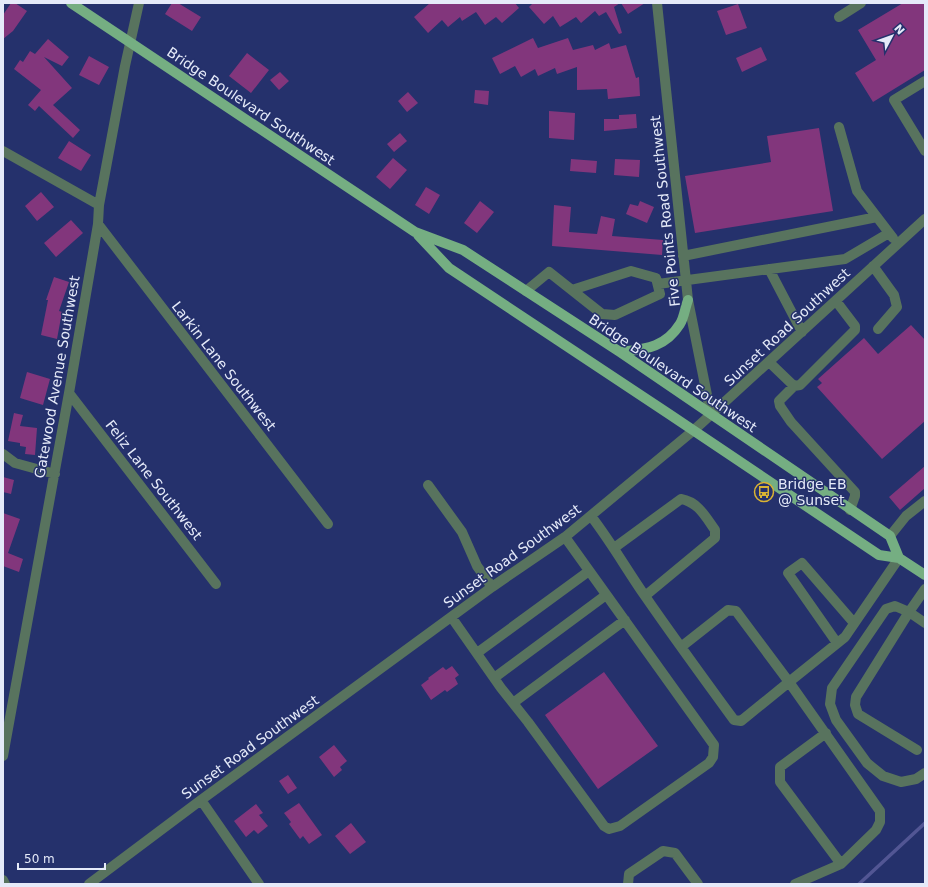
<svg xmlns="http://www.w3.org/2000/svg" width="928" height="887" viewBox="0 0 928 887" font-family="'DejaVu Sans',sans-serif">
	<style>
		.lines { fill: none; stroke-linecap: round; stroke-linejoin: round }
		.stream { stroke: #525694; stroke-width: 3.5 }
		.building { fill: #82367c }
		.minor { stroke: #58735e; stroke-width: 10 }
		.major { stroke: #75ae82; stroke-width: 10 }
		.labels { text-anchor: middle; stroke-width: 3; stroke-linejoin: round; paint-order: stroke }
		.street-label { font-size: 14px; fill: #e5eaf9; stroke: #25316c }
		.poi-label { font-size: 14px; fill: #e5eaf9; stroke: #25316c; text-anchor: start }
	</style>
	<rect width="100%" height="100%" fill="#25316c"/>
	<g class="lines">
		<path class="stream" d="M 859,884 L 925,823"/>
	</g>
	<path class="building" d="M 11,3 L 15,3 L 27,11 L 13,31 L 3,39 L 3,15 Z
		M 172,3 L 178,3 L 201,17 L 192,31 L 165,14 Z
		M 430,3 L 515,3 L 519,8 L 502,23 L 496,17 L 485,25 L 476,12 L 462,21 L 460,17 L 448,27 L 442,20 L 428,33 L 414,17 Z
		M 533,3 L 620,3 L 614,7 L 622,33 L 619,34 L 606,12 L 599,16 L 595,11 L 581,23 L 576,17 L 560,27 L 553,16 L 544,24 L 529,7 Z
		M 621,3 L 645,3 L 628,14 Z
		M 903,3 L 925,3 L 925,70 L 873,102 L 855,73 L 876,60 L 858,30 Z
		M 738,4 L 747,28 L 726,35 L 717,11 Z
		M 533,38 L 538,48 L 568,38 L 573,50 L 593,45 L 595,50 L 609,43 L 611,49 L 626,45 L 636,78 L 639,77 L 640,96 L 608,99 L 607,89 L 577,90 L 577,67 L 557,74 L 555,68 L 538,76 L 535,69 L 521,77 L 515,66 L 500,74 L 492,58 Z
		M 48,39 L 69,57 L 62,66 L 44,57 L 72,88 L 53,105 L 80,130 L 73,138 L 39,106 L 35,111 L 28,105 L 41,90 L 14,69 L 20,60 L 23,62 L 30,51 L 35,54 Z
		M 761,47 L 767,60 L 742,72 L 736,58 Z
		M 247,53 L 269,70 L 251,93 L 229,76 Z
		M 89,56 L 109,67 L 99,85 L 79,75 Z
		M 280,72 L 289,81 L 279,90 L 270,80 Z
		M 475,90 L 489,91 L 488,105 L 474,103 Z
		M 408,92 L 418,103 L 407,112 L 398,101 Z
		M 549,111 L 575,113 L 574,140 L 549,138 Z
		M 636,114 L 637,128 L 604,131 L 604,119 L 619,119 L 619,115 Z
		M 819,128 L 833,211 L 695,233 L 685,176 L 771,162 L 767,136 Z
		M 400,133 L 407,141 L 394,152 L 387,144 Z
		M 69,141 L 91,155 L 81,171 L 58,158 Z
		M 393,158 L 407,170 L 390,189 L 376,177 Z
		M 571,159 L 597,161 L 596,173 L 570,171 Z
		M 615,159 L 640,160 L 639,177 L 614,175 Z
		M 426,187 L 440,195 L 429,214 L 415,205 Z
		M 41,192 L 54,207 L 37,221 L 25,206 Z
		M 480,201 L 494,212 L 477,233 L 464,223 Z
		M 640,201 L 654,207 L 647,223 L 626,214 L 630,204 L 638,206 Z
		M 554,205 L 571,207 L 569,232 L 597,234 L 601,216 L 615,219 L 612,236 L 663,240 L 662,255 L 552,246 Z
		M 71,220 L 83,233 L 56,257 L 44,243 Z
		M 54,277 L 69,282 L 59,311 L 62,312 L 57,339 L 41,335 L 48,300 L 46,300 Z
		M 911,325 L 925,340 L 925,421 L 882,459 L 817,387 L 822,383 L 818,379 L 864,338 L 878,354 Z
		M 27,372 L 50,379 L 43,405 L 20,398 Z
		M 14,413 L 23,415 L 20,426 L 37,428 L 35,455 L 25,454 L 26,447 L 20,446 L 20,443 L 8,441 Z
		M 925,466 L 925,488 L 900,510 L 889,497 Z
		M 3,477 L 14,480 L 11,494 L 3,492 Z
		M 3,513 L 20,519 L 8,553 L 23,559 L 19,572 L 3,566 Z
		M 452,666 L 459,675 L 455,678 L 458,684 L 447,692 L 445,690 L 431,700 L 421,685 L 429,679 L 428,678 L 443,667 L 446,670 Z
		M 604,672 L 658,746 L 598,789 L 545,715 Z
		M 334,745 L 347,761 L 340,767 L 342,770 L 334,777 L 319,757 Z
		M 288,775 L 297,788 L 288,794 L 279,781 Z
		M 299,803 L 322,835 L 309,844 L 303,836 L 300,839 L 289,824 L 291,822 L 284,813 Z
		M 256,804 L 263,813 L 259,815 L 268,826 L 258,834 L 254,830 L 246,837 L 234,821 Z
		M 351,823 L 366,842 L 350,854 L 335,836 Z"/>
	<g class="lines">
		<path class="minor" d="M 657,3 L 688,300 L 711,415
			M 839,17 L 861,3
			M 925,81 L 894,100 L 925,151
			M 839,127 L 857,191 L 893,238
			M 3,151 L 99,205
			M 98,224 L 328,524
			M 683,256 L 877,217
			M 873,266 L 894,295 L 897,307 L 878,329
			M 769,269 L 802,332
			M 658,284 L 845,259 L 889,233
			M 526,291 L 549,272 L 602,314 L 615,315 L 660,294 L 656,278 L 631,271 L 572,290
			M 769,362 L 794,386 L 800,385 L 855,330 L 855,326 L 836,301
			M 794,386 L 779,401 L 780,406 L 791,422 L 855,492 L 855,496 L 850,510
			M 69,393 L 216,584
			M 3,454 L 15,463 L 55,474
			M 428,485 L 462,532 L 477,566 L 492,587
			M 591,516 C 611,542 627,570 645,596 C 674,638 704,679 734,720 L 741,721 L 789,682 L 736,611 L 728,610 L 681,647
			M 890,536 L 906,516 L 925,501
			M 614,548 L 681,499 C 698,502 705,516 715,530 L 715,538 L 645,596
			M 925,589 L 909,612 L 925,623
			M 452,618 L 501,688 L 528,722 L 604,826 L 609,829 L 620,826 L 709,763 L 713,757 L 714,745 L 565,537
			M 837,643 L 788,573 L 802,563 L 854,623
			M 477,653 L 589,571
			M 494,678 L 606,595
			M 513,703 L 625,620
			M 826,733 L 780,767 L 780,782 L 841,864
			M 917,750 L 858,714 L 855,705 L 856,697 L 909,612 L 895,606 L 886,609 L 832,688 L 830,704 L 836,720 L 867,763 L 883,776 L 901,782 L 916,779 L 925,773
			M 3,756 L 69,393 L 98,224 L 99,205 L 125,66 L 139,3
			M 201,800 L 259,884
			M 3,880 L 5,884
			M 89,884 L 201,800 L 492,587 L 565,537 L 694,430 L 925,219
			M 628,884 L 629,874 L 663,851 L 675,853 L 698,884
			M 795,884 L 841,864 L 876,830 L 880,822 L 880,811 L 789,682 L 845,637 L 899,558"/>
		<path class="major" d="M 71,3 L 415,232 L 463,250 L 620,352 L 890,536 L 899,558
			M 418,235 L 449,268 L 669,414 L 879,555 L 899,558 L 925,575
			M 620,352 C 645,349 665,348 680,324 C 684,318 685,308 688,300"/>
	</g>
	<defs>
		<g id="bus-ring" transform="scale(1)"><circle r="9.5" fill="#25316c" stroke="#dab333" stroke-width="1.5"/><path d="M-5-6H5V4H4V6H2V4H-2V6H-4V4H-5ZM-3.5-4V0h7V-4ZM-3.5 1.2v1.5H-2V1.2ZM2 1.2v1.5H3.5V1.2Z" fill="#dab333"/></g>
	</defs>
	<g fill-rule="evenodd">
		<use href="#bus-ring" x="764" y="492"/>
	</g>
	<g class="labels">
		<g class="street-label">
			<text transform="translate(251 106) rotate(34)" y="5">Bridge Boulevard Southwest</text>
			<text transform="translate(665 211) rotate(-96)" y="5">Five Points Road Southwest</text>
			<text transform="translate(787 327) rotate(-43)" y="5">Sunset Road Southwest</text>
			<text transform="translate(224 366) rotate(52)" y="5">Larkin Lane Southwest</text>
			<text transform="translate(673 373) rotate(34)" y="5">Bridge Boulevard Southwest</text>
			<text transform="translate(57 377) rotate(-80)" y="5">Gatewood Avenue Southwest</text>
			<text transform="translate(154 480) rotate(52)" y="5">Feliz Lane Southwest</text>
			<text transform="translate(512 556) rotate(-36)" y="5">Sunset Road Southwest</text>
			<text transform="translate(250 747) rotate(-36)" y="5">Sunset Road Southwest</text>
		</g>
		<g class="poi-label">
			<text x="778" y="489">Bridge EB<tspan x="778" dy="16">@ Sunset</tspan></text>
		</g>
	</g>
	<rect width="928" height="887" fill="none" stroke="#e5eaf9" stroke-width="8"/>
	<g transform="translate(892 36) rotate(49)" stroke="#25316c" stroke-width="3" paint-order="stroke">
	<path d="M0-3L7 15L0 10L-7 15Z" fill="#e5eaf9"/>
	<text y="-6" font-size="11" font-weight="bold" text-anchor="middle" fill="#e5eaf9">N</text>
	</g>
	<path d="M18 863v6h87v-6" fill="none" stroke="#e5eaf9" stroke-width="2"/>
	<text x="24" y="863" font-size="12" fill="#e5eaf9" stroke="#25316c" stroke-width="3" paint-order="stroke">50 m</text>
</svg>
